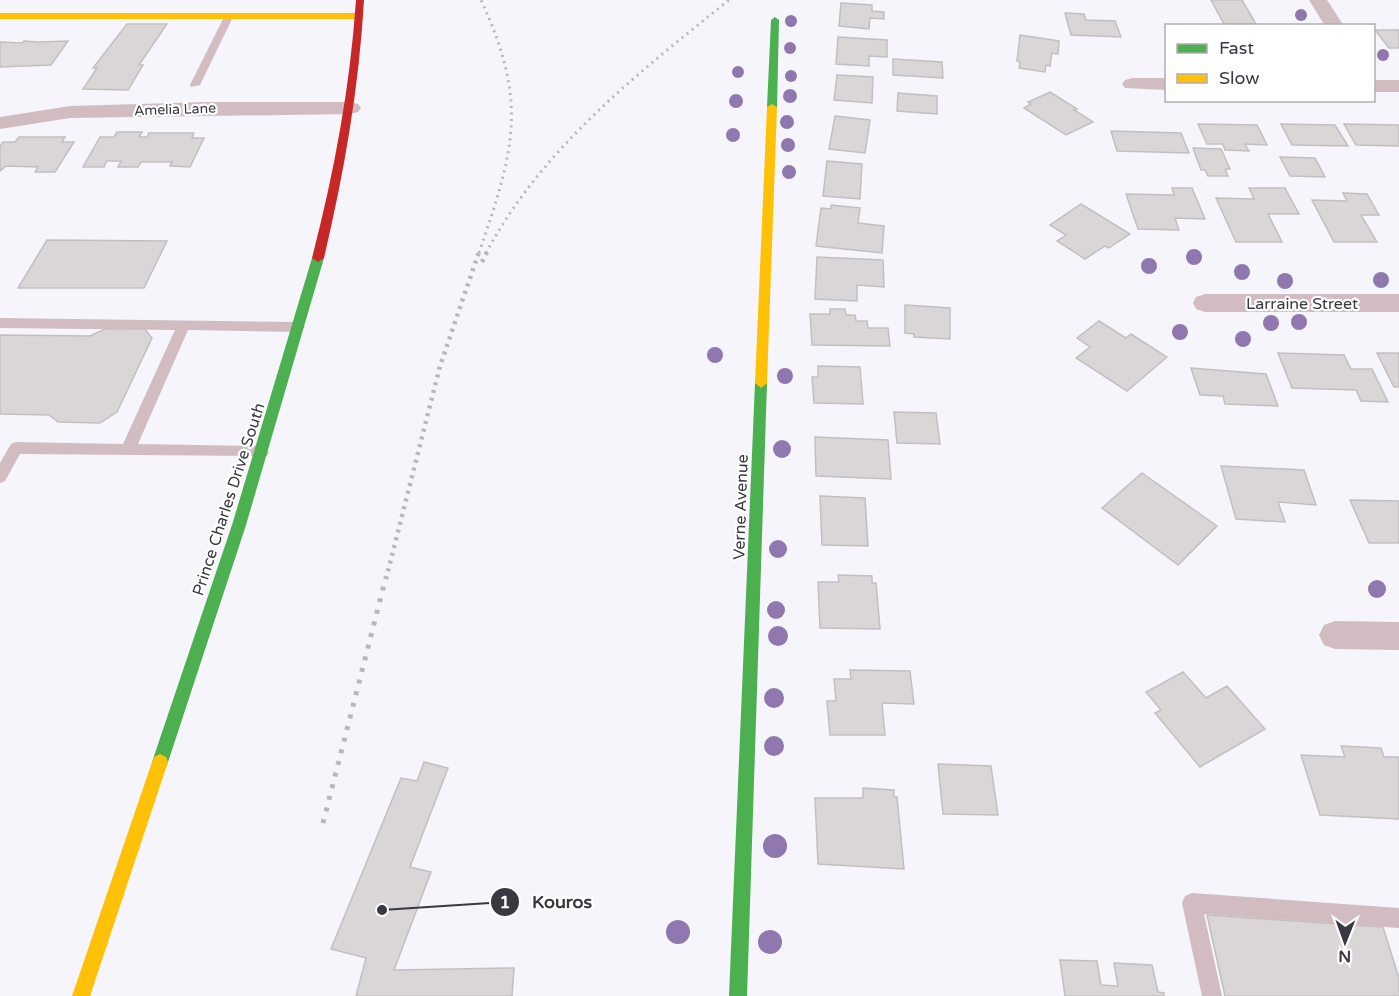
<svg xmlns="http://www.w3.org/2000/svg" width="1399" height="996" viewBox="0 0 1399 996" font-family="'Varela Round',sans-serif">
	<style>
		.building { fill: #dad5d7; stroke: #c3bfc1; stroke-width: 1.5 }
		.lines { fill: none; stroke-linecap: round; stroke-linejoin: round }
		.lane { fill: #d1bcc2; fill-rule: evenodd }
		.street { fill: #d1bcc2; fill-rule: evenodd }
		.fast { fill: #4caf50; fill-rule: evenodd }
		.slow { fill: #ffc107; fill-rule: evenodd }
		.jam { fill: #c62828; fill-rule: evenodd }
		.rail-far2 { stroke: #beb4ba; stroke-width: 3; stroke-dasharray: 2 4.5; stroke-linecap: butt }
		.rail-far1 { stroke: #beb4ba; stroke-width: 4.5; stroke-dasharray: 3 5; stroke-linecap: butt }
		.rail { stroke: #beb4ba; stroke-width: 5; stroke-dasharray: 4 8; stroke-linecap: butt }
		.tree { fill: #8e78af }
		.labels { text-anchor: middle; stroke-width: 4.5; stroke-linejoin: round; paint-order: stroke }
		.far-street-label { font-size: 14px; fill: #3a3840; stroke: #fff }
		.street-label { font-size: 16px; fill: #3a3840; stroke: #fff }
		.leader { fill: none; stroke: #3a3840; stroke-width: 2 }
		.callout-dot { fill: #3a3840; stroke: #fff; stroke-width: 2 }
		.mark-label { font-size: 18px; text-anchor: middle; font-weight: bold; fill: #fff }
		.callout-label { font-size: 18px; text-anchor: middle; font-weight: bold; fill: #3a3840; stroke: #fff; stroke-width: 4.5; stroke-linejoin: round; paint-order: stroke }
	</style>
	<rect width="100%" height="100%" fill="#f6f5fb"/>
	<path class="building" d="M 1211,0 L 1242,0 L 1256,24 L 1224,24 Z
		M 841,3 L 872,5 L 872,11 L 884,12 L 884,19 L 870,18 L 869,29 L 839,26 Z
		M 1065,13 L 1084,14 L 1086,20 L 1115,21 L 1121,37 L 1071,35 Z
		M 127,24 L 167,24 L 139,65 L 143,65 L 128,90 L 83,89 L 97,68 L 93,68 Z
		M 1375,30 L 1399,30 L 1399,48 L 1389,48 Z
		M 1020,35 L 1059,41 L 1058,54 L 1052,53 L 1050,66 L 1046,65 L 1045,72 L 1019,68 L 1020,62 L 1017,61 Z
		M 838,37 L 887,40 L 887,57 L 869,56 L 869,66 L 836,64 Z
		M 24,41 L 38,42 L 68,41 L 51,65 L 0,67 L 0,42 L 22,43 Z
		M 893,59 L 942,62 L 943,78 L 893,75 Z
		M 837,75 L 873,77 L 872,103 L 834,100 Z
		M 1050,92 L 1077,109 L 1074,110 L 1093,122 L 1066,135 L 1024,108 L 1031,104 L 1028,102 Z
		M 898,93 L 937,96 L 937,114 L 897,111 Z
		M 835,116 L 870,120 L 865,153 L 829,149 Z
		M 1198,124 L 1257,125 L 1267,145 L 1245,144 L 1249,151 L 1225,150 L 1223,144 L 1207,144 Z
		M 1281,124 L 1335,125 L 1348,146 L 1292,145 Z
		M 1344,124 L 1399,125 L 1399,146 L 1356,145 Z
		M 1111,131 L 1181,133 L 1189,153 L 1117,151 Z
		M 117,132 L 142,132 L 139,137 L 147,137 L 149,133 L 194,133 L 192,138 L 204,138 L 190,167 L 170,166 L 172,162 L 141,162 L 138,167 L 118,167 L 121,161 L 107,161 L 104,167 L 83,167 L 100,137 L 114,137 Z
		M 19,137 L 65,137 L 62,142 L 74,142 L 55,172 L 35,172 L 38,167 L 6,166 L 0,171 L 0,146 L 3,142 L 15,142 Z
		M 1193,148 L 1221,149 L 1230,169 L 1225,169 L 1228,176 L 1208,176 L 1205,170 L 1201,170 Z
		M 1280,157 L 1315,158 L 1325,177 L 1290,176 Z
		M 827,161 L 862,164 L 860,199 L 823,196 Z
		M 1172,188 L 1192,188 L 1205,219 L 1175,218 L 1179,230 L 1138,229 L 1126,194 L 1174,195 Z
		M 1249,188 L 1285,188 L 1299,214 L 1268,214 L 1282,242 L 1236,242 L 1216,198 L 1254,199 Z
		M 1343,193 L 1367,194 L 1379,215 L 1361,215 L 1377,242 L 1334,242 L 1312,200 L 1347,201 Z
		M 1081,204 L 1130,234 L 1109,248 L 1105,246 L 1085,259 L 1057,241 L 1066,235 L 1050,225 Z
		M 831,205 L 860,208 L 858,223 L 884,226 L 882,253 L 816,246 L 821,208 L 831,209 Z
		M 47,240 L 167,241 L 144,288 L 18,288 Z
		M 817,257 L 883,260 L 884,287 L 857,285 L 857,301 L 815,299 Z
		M 905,305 L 950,308 L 950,339 L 914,337 L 914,334 L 905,333 Z
		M 830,309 L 845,309 L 846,315 L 855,315 L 856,321 L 867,321 L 868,328 L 888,328 L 890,346 L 812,345 L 810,314 L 830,314 Z
		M 1099,321 L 1126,338 L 1131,334 L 1167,357 L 1127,391 L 1076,358 L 1090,347 L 1077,338 Z
		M 105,329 L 145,329 L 152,338 L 117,412 L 100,423 L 58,422 L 49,415 L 0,414 L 0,335 L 90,336 Z
		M 1278,353 L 1344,355 L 1351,369 L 1372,369 L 1388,402 L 1361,401 L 1356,390 L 1292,388 Z
		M 1377,353 L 1399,353 L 1399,387 L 1394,387 Z
		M 818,366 L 860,367 L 863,404 L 814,403 L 812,377 L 818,377 Z
		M 1191,368 L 1266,374 L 1278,406 L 1225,404 L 1223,396 L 1200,395 Z
		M 894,412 L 936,413 L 940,444 L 897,443 Z
		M 815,437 L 888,440 L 891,479 L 816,476 Z
		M 1221,466 L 1304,470 L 1316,505 L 1278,502 L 1285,522 L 1236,519 Z
		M 1142,473 L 1217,526 L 1178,565 L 1102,508 Z
		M 820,496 L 865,498 L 868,546 L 822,545 Z
		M 1350,500 L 1399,501 L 1399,543 L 1369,543 Z
		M 838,575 L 872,576 L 872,583 L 876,583 L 880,629 L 820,628 L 818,582 L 839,582 Z
		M 850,670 L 910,671 L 914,704 L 882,703 L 885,735 L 830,735 L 827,701 L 836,701 L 834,679 L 851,679 Z
		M 1183,672 L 1206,698 L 1227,686 L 1265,729 L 1200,767 L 1155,713 L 1161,710 L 1146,692 Z
		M 1341,746 L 1381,748 L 1384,757 L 1399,757 L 1399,819 L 1320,815 L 1301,755 L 1345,757 Z
		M 424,762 L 448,768 L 410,867 L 431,872 L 394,970 L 514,968 L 512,996 L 356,996 L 366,958 L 331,949 L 401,778 L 417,781 Z
		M 938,764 L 991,766 L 998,815 L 943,814 Z
		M 863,788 L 894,790 L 894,797 L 897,797 L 904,869 L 818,864 L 815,798 L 863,798 Z
		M 1207,915 L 1383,927 L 1399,978 L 1399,996 L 1225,996 Z
		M 1060,960 L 1097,961 L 1101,985 L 1118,986 L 1114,963 L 1152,965 L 1158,992 L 1164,993 L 1164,996 L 1065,996 Z"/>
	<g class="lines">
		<path class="lane" d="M 225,15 L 233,17 L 200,85 L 191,87 L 190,85 Z
			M 0,318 L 298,322 L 305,327 L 298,332 L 188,330 L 138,444 L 262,446 L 267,448 L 269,452 L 267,456 L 20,454 L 5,481 L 0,483 L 0,463 L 11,444 L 16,442 L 123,444 L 175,330 L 0,328 Z
			M 1192,893 L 1399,908 L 1399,928 L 1204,914 L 1222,996 L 1202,996 L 1182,903 L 1185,896 Z"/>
		<path class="street" d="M 1309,0 L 1327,0 L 1344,26 L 1325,26 Z
			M 1132,78 L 1166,78 L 1166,90 L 1125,88 L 1122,84 L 1125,80 Z
			M 1374,80 L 1399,80 L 1399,92 L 1374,92 Z
			M 207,102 L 351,102 L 358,104 L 361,108 L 358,112 L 351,114 L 70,118 L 0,129 L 0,117 L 70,106 Z
			M 1205,294 L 1399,294 L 1399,312 L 1205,312 L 1196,309 L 1193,303 L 1196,297 Z
			M 1335,621 L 1399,622 L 1399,650 L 1335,649 L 1324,645 L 1319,635 L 1324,625 Z"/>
		<path class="fast" d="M 775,17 L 779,20 L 777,107 L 772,110 L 767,107 L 771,20 Z
			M 318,254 L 324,258 L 246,525 L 168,762 L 166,767 L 160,770 L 154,767 L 152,762 L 232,525 L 312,258 Z
			M 761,378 L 767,383 L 747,996 L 729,996 L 755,383 Z"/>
		<path class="slow" d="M 0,13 L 360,13 L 364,16 L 360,19 L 0,19 Z
			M 772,104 L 777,107 L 767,383 L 761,388 L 755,383 L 767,107 Z
			M 160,754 L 166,757 L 168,762 L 90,996 L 72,996 L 152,762 L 154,757 Z"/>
		<path class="jam" d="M 356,0 L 364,0 C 359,88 344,173 324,258 L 318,262 L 312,258 C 334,173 350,88 356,0 Z"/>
		<path class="rail-far2" d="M 479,253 C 514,150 529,104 481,0
			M 486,253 C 542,148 638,73 729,0"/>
		<path class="rail-far1" d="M 482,262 L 487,252
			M 386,579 L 440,366 L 479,252"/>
		<path class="rail" d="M 323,823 L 386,577"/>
	</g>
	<g class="tree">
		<circle cx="1301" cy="15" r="6"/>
		<circle cx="791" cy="21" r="6"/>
		<circle cx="790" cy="48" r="6"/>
		<circle cx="1383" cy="55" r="6"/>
		<circle cx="738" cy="72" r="6"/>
		<circle cx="791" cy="76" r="6"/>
		<circle cx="790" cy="96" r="7"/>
		<circle cx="736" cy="101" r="7"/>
		<circle cx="787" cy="122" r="7"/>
		<circle cx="733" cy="135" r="7"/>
		<circle cx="788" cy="145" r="7"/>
		<circle cx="789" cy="172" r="7"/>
		<circle cx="1194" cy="257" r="8"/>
		<circle cx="1149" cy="266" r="8"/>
		<circle cx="1242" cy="272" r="8"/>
		<circle cx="1381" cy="280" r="8"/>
		<circle cx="1285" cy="281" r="8"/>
		<circle cx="1299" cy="322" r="8"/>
		<circle cx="1271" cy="323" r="8"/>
		<circle cx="1180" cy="332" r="8"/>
		<circle cx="1243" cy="339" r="8"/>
		<circle cx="715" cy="355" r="8"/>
		<circle cx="785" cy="376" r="8"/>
		<circle cx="782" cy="449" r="9"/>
		<circle cx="778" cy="549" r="9"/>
		<circle cx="1377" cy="589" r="9"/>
		<circle cx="776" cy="610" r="9"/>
		<circle cx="778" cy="636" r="10"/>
		<circle cx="774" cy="698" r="10"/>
		<circle cx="774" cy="746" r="10"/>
		<circle cx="775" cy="846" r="12"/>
		<circle cx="678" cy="932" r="12"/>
		<circle cx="770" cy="942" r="12"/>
	</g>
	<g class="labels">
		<g class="far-street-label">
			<text transform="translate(175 109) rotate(-2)" y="5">Amelia Lane</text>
		</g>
		<g class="street-label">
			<text x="1302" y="309">Larraine Street</text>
			<text transform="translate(228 499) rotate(-72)" y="6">Prince Charles Drive South</text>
			<text transform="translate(740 507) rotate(-88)" y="6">Verne Avenue</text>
		</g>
	</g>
	<path class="leader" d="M382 910L505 902"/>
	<g class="callout-dot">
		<circle cx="382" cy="910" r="6"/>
		<circle cx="505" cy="902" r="15"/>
	</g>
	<g class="mark-label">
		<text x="505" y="908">1</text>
	</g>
	<g class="callout-label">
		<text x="562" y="908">Kouros</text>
	</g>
	<rect x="1165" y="24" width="210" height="78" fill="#ffffff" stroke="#b0afb3" stroke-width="1.5"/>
	<rect x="1177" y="44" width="30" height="9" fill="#4caf50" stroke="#b0afb3" stroke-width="1.5"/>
	<text x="1219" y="54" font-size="18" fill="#3a3840">Fast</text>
	<rect x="1177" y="74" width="30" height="9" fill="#ffc107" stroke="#b0afb3" stroke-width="1.5"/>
	<text x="1219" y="84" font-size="18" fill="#3a3840">Slow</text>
	<g transform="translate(1345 942) rotate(181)" stroke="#ffffff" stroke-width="4.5" paint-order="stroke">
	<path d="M0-4.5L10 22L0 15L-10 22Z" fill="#3a3840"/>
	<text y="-9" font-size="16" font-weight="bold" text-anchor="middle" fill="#3a3840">N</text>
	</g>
</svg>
